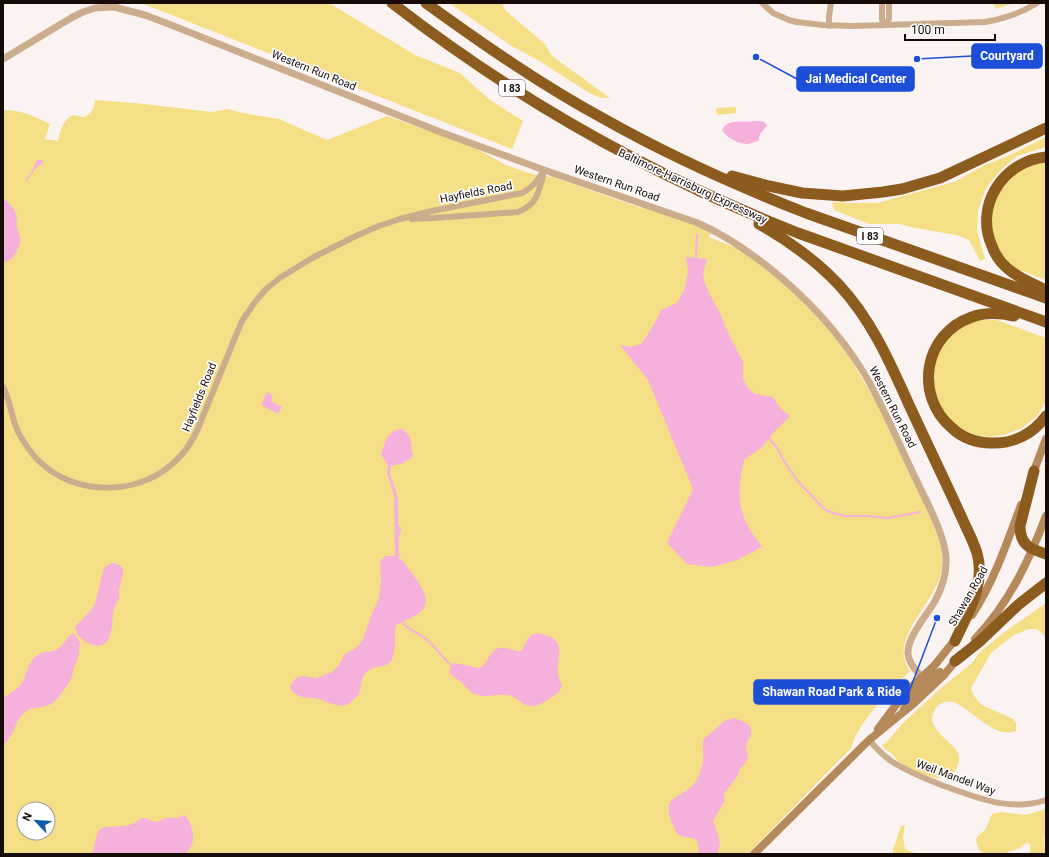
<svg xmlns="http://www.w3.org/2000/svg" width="1049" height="857" viewBox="0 0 1049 857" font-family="Roboto,sans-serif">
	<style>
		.green { fill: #f4df86; fill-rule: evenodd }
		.water { fill: #f5b0dc }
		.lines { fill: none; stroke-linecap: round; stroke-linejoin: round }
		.stream { stroke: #f5b0dc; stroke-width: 2 }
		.minor { stroke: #cbad8d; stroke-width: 6 }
		.tertiary { stroke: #cbad8d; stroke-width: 7 }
		.secondary { stroke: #b58959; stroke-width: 8 }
		.motorway { stroke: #8c5b1e; stroke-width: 11 }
		.labels { text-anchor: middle; stroke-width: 3.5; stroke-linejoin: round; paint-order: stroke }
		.shield { fill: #fff; stroke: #5d5452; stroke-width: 1 }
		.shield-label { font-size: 10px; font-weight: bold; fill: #170b08 }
		.street-label { font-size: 11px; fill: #170b08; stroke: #fff }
		.leader { fill: none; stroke: #1d4ed8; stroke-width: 1.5 }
		.callout-dot { fill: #1d4ed8; stroke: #fff; stroke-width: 1.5 }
		.callout { fill: #1d4ed8; stroke: #1d4ed8; stroke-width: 1.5 }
		.callout-label { font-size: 12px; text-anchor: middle; font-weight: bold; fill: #fff }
	</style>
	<rect width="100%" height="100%" fill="#fbf3f1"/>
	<path class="green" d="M 141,3 L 329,3 L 415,55 L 460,73 L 490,100 L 523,121 L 512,149 Z
		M 449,3 L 502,3 L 505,10 L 545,44 L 552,56 L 610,98 L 601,98 L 589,93 L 538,60 L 513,47 Z
		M 993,3 L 1014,3 L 996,9 Z
		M 95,100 L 135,103 L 212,112 L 227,109 L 248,114 L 279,119 L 327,140 L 387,116 L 447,137 L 477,149 L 506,165 L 532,174 L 553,177 L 641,208 L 641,206 L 676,217 L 711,232 L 709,237 L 739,249 L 759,264 L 784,284 L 804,303 L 827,328 L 848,355 L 877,403 L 929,514 C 936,531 944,548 942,567 C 939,598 900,627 904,656 C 905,662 907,666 910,671 C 891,689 870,711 857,733 C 854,738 853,743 851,748 L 748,854 L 3,854 L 3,110 C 22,110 33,116 50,124 L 45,139 L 58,141 C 60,133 62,121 71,116 C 75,114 79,117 83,117 C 91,116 95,106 95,100 ZM 24,809 L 48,809 L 48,833 L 24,833 Z
		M 736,107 L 736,113 L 717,115 L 716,108 Z
		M 1046,137 L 1046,147 L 1017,156 L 1001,170 L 986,188 L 978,211 L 977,231 L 985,259 L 980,261 L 969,240 L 956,235 L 910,227 L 900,224 L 869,224 L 834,210 L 832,202 L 850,203 L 877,203 L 954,182 L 985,165 L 1010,155 Z
		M 1046,162 L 1046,280 L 1017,269 L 1003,257 L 991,232 L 993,203 L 1008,178 L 1020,171 L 1036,164 Z
		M 978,320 L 997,320 L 1046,338 L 1046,401 L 1037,416 L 1022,428 L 1004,435 L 990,437 L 974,435 L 961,430 L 951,423 L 934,397 L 933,366 L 942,342 L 964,324 Z
		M 1046,603 L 1046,637 L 1037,629 L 1029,629 L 1014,635 L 991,653 L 971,688 L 974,696 L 982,705 L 1013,719 L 1016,723 L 1016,731 C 990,741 963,696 945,702 C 939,704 936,707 934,712 C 925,726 950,741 957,751 C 961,757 959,763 956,769 C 955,773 952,774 947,776 C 945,777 944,778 942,778 C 932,780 907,768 899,762 C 896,759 894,756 891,753 C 887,750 884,749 882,745 L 886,743 L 903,723 L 940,689 L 972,663 L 979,653 L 1003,633 Z
		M 1046,809 L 1046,829 L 1044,840 L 1045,854 L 1030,854 L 1030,844 L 1026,843 L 1020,848 L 1008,852 L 1006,854 L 983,854 L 978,848 L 976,840 L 978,836 L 985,830 L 992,814 L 1001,812 L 1026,815 Z
		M 905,825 L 903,837 L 905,849 L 917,854 L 893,854 L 893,850 L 901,826 Z"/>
	<path class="water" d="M 754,121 C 760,121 765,120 767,126 L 760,134 L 758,141 C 755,142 751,143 748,144 C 738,144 727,138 722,130 C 727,118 744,123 754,121 Z
		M 37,160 L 42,160 L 43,161 L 43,163 L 36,168 L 26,182 L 25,181 L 32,171 Z
		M 3,198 C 7,202 13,206 15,212 C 18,217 16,222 17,227 C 18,231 20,235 20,239 C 20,249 13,261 3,263 Z
		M 686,257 L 707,259 L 706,264 L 703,272 L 704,281 L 710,295 L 720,313 L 729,335 L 743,362 L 743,379 L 748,388 L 755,394 L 773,397 L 780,408 L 790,416 L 776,430 L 762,447 L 744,460 C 740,478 737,496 743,514 C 746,525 755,538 762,547 L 737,560 L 712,567 L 687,564 L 667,543 L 693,489 L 648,380 L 620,345 L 630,347 L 641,344 C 649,333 656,322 661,310 L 677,303 L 685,288 L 688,272 Z
		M 267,392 L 273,396 L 271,401 L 282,407 L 278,414 L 261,405 Z
		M 399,429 L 404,430 L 410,437 L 413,456 C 408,462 399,465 391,466 L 390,475 L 395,487 L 398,501 L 399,558 L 402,560 C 410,572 434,595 423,609 C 417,617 405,620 396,625 C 393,636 397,648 392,659 C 388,668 378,665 371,669 C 368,670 366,673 364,675 C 360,681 362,687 359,693 C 358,696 355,698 353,700 C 351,702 349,704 346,705 C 335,708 324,699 313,698 C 304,698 292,696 290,686 L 295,679 L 298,677 L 303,676 L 316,678 L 332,672 L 339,665 L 344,655 L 348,652 L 353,650 L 360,644 L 364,637 L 371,616 L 379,598 L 381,579 L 380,563 L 382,559 L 385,556 L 395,556 L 394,496 L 387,473 L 388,465 L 381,455 C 385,443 386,433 399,429 Z
		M 111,563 L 115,563 L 121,566 C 122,568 123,568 123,571 C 124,577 120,583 119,589 C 118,592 120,595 119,598 C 118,602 115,605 114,609 C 112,618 113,639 104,644 C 96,650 73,638 76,626 L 91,610 L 95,604 L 103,571 L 105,567 Z
		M 537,633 C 577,640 548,662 562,685 C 561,691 558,693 553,696 C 543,703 535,710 522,703 C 519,701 516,698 512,696 C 499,692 485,700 472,693 C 468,690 465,686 461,682 C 457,678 452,677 449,672 L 451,666 L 455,663 L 479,668 C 490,662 488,651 499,648 C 508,647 514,652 521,651 C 527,643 527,635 537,633 Z
		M 71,634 L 75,634 L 80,643 C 79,649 79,656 77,662 C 76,664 75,665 74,667 C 73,670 73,673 72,676 C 71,680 68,683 66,687 C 60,695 56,703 46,706 C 38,709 29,706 23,714 C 14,723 14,737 3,745 L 3,696 L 4,697 C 10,693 17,690 21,684 C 27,675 27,664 35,657 C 42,650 48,653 56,650 C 62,647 66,639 71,634 Z
		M 734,718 L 745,722 L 749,725 L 751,730 L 751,736 L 747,742 L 746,748 L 748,758 L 746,762 L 740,769 L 737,777 L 726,791 L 724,796 L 725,800 L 713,821 C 717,834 723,840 717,854 L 698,854 L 699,848 L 697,841 C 692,836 683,839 678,834 C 674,830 673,824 671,820 C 661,794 685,798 696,781 C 701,772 704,762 703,752 C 703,747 703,744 703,739 L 712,732 L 724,721 Z
		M 184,815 C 190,818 194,833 193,840 C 192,845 189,851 185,854 L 92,854 L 98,831 L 104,827 L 126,826 L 134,823 L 142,818 L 145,818 L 152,821 L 157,822 L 165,818 L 177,818 Z"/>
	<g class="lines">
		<path class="stream" d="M 696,259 L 697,235
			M 768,438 L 776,446 L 784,461 L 797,480 L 824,509 L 830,512 L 844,516 L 866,516 L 888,518 L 920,512
			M 398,538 L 400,530 L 399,527
			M 402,622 C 408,630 417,632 425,638 C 434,646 442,656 451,665"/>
		<path class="minor" d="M 762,3 L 773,13 L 789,20 L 797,22 L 823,25 L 853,26 L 985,22 C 1004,19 1021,13 1037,3
			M 882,3 L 882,20 L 886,25 L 889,19 L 889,3
			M 829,26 L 829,16 L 831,3
			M 412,219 L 434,218 L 518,212 C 537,204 538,194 543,176
			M 3,387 C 10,400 11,414 16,427 C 20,438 27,447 34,456 C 67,493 126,498 166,469 C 181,458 192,443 199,426 L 234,340 L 242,321 L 255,302 L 266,289 L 281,277 L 314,257 L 360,234 L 379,226 L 400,219 L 432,211 L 522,193 C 534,187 537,181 544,170
			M 869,740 C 876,748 883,755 891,761 C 908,772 926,779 944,786 C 978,798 1010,812 1046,800"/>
		<path class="tertiary" d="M 3,59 L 71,18 L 83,12 L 95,8 L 114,7 L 145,15 L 166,23 L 443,133 L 544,170 L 695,222 C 722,233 745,249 767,266 C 805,296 838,331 864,373 C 883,405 897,440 913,473 C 924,497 944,532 946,557 C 947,572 942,588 935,601 C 927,615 907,637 908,654 C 909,665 919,673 925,681"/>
		<path class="secondary" d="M 1032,476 L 1046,439
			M 972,615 C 994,581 1007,543 1021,505
			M 975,639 C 1009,603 1029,561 1046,516
			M 904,709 L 910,699 L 926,682 L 940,672
			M 878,729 L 905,693 L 934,666 L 958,636
			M 754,854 L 869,740 L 912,705 L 944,675 L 958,658"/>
		<path class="motorway" d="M 392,3 C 517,100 650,175 798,233 L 1046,322
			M 426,3 C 484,45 543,86 606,120 C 670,156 737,186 806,213 L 1046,298
			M 732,176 L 769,186 L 802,193 L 843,196 L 883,192 L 902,189 L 940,178 L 1046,128
			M 759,224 C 789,241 816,260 840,286 C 873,322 891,365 911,409 C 929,448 948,487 966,527 C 970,535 974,544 977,553 C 986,585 968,613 955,641
			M 1044,289 C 1029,282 1012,275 1001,262 C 997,257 994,252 992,246 C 974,206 1003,161 1046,157
			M 1014,316 C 1000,313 986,312 972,317 C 923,334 914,396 952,428 C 962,438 977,443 991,443 C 1013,444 1033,434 1046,416
			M 1034,471 L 1020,526 C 1020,545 1030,549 1046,554
			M 955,661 L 979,642 L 1018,605 L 1046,583"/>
	</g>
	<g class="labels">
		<g class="shield">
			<rect x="499" y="80" width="26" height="16" rx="3"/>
			<rect x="857" y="228" width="26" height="16" rx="3"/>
		</g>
		<g class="shield-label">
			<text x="512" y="92">I 83</text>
			<text x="870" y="240">I 83</text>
		</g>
		<g class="street-label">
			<text transform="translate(314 70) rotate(22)" y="4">Western Run Road</text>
			<text transform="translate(617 183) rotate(19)" y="4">Western Run Road</text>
			<text transform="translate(693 186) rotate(25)" y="4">Baltimore-Harrisburg Expressway</text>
			<text transform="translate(476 192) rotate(-11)" y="4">Hayfields Road</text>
			<text transform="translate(199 397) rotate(-68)" y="4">Hayfields Road</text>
			<text transform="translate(893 407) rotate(63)" y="4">Western Run Road</text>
			<text transform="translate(968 596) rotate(-60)" y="4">Shawan Road</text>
			<text transform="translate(956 777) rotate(20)" y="4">Weil Mandel Way</text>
		</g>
	</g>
	<path class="leader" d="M917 59L972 56M756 57L797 79M937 618L909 692"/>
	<g class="callout-dot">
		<circle cx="917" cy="59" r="4"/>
		<circle cx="756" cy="57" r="4"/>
		<circle cx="937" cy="618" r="4"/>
	</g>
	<g class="callout">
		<rect x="972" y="44" width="70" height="24" rx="4"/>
		<rect x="797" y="67" width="117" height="24" rx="4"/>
		<rect x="754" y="680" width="155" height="24" rx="4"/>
	</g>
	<g class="callout-label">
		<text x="1007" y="60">Courtyard</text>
		<text x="856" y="83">Jai Medical Center</text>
		<text x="832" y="696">Shawan Road Park &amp; Ride</text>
	</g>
	<rect width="1049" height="857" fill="none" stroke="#170b08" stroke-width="8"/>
	<g transform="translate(36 821) rotate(295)"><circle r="19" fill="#ffffff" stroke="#a29d9c"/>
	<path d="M0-3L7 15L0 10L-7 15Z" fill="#0f5baa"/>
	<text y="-6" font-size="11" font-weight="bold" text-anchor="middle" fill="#170b08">N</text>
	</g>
	<path d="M905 34v6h90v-6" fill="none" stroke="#170b08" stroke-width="2"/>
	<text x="911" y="34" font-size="12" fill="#170b08" stroke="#ffffff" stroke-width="3" paint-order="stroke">100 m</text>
</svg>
